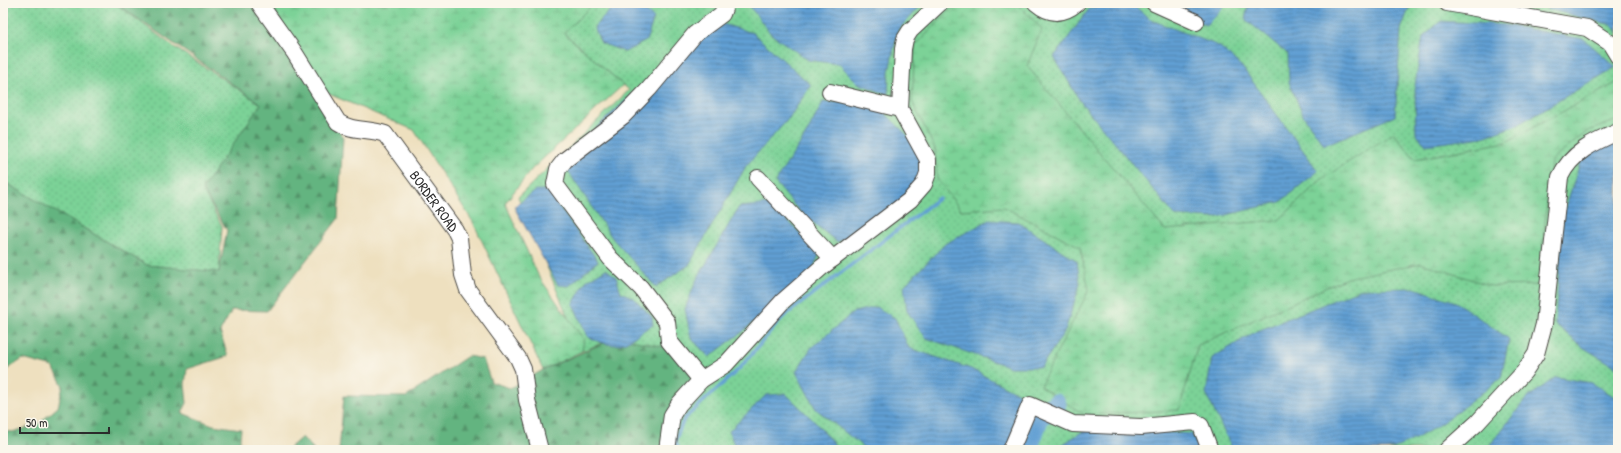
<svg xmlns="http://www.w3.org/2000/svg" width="1621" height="453" viewBox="0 0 1621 453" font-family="'Patrick Hand',sans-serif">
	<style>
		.grass { fill: url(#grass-dots); stroke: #537e61 }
		.forest { fill: url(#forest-firs); stroke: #487056 }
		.wetland { fill: url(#wetland-marsh); stroke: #537e61 }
		.water { fill: url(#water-rules); stroke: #46657f }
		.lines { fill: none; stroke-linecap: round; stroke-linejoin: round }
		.stream { stroke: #619fd3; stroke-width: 3.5 }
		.river { stroke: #619fd3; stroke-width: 21 }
		.minor-casing { stroke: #484641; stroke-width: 18 }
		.minor { stroke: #fff; stroke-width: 16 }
		.labels { text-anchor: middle; stroke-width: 3.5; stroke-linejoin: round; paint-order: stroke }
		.street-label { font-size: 14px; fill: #2b2b2b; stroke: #fbf7ec }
	</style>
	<defs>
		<pattern id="grass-dots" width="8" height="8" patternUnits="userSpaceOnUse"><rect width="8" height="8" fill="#7bd297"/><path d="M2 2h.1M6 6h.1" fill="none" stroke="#6ab482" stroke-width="1.8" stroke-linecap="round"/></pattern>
		<pattern id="forest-firs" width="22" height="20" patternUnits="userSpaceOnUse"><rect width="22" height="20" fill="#64b480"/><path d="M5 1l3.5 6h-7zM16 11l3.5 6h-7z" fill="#539369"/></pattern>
		<pattern id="wetland-marsh" width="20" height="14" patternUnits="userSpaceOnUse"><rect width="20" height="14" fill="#7bd297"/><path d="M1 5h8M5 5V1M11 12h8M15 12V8" fill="none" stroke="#6ab482"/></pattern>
		<pattern id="water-rules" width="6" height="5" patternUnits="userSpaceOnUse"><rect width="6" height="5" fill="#619fd3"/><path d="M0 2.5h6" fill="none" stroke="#5082ab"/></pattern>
	</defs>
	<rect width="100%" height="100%" fill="#fbf7ec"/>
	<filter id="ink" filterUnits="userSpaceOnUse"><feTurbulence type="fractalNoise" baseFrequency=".025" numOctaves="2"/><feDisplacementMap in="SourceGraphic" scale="8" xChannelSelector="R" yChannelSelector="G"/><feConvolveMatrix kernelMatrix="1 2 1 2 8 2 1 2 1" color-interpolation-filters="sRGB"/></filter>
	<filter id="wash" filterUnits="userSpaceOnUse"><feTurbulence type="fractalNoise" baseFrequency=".012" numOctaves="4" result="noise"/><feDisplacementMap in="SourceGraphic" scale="16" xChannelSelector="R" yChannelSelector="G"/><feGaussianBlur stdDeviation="0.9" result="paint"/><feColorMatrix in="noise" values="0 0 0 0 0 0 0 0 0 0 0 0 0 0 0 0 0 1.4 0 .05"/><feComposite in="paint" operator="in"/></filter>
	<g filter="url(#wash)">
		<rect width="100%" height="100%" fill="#eee0bf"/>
		<path class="grass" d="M 3,3 L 115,3 L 174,47 L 261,104 L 202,189 L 222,226 L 219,273 L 147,265 L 3,181 Z
			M 589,3 L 1618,3 L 1618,450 L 670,450 L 617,337 L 582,351 L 518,197 L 629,90 L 564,33 Z"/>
		<path class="forest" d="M 115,3 L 271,3 L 343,137 L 338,219 L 267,311 L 232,310 L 220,332 L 228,356 L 187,369 L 185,384 L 187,403 L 182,413 L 213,425 L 241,429 L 239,450 L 3,450 L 3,431 L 12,432 L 37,425 L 58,407 L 63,386 L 53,367 L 23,359 L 3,372 L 3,181 L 147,265 L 219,272 L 227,230 L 202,189 L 261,104 Z
			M 617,337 L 665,347 L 701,380 L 679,404 L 667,450 L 339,450 L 344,396 L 406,397 L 468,356 L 483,359 L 491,382 L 510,388 L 543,370 Z
			M 302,437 L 315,450 L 287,450 Z"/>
		<path class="wetland" d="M 270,3 L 594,3 L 564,33 L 623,85 L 532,169 L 505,203 L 539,277 L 584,340 L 582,351 L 543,370 L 473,222 L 414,130 L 324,92 Z
			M 960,3 L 1016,3 L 1042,29 L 1027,66 L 1165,230 L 1279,220 L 1322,179 L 1394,133 L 1415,159 L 1506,142 L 1618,82 L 1618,120 L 1588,131 L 1551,161 L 1539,285 L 1491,286 L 1421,263 L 1347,278 L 1198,345 L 1179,410 L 1085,415 L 1040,386 L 1089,290 L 1080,247 L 1004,207 L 961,210 L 937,179 L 935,149 L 912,101 L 915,46 L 952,8 Z"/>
		<path class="water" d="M 747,3 L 924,3 L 898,30 L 889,71 L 888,95 L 858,83 L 839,64 L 808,60 L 771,34 Z
			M 1104,3 L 1131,3 L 1151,20 L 1219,46 L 1242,67 L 1318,171 L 1280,202 L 1214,218 L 1175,216 L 1080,101 L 1054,57 L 1089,9 Z
			M 1158,3 L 1223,3 L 1223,8 L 1206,25 L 1160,12 Z
			M 1249,3 L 1411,3 L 1401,29 L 1395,116 L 1324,145 L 1303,115 L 1289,82 L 1288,54 L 1245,19 Z
			M 1548,3 L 1618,3 L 1618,33 L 1612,25 L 1547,9 Z
			M 638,5 L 654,18 L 646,41 L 625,52 L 601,43 L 594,27 L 614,6 Z
			M 1441,21 L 1506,25 L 1584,39 L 1616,67 L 1517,125 L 1483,137 L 1426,145 L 1416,134 L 1415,85 L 1423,37 Z
			M 719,23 L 753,33 L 811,85 L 789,118 L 746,166 L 689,265 L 656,287 L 613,239 L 568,171 L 575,147 L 678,53 Z
			M 823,102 L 875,103 L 908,136 L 929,170 L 883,222 L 837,242 L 800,212 L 775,182 L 807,133 Z
			M 1618,142 L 1618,368 L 1584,348 L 1555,324 L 1563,215 L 1584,151 Z
			M 536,190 L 547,190 L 598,261 L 569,286 L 558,285 L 514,207 Z
			M 770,204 L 820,252 L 811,274 L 741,333 L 709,357 L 691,338 L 685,309 L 696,281 L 739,207 Z
			M 989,220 L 1018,222 L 1077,261 L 1080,284 L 1065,331 L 1041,367 L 1010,367 L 926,338 L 907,311 L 904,286 L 945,244 Z
			M 606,269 L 616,277 L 621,292 L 634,298 L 652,317 L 653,325 C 625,340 624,354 588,337 L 573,304 L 586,281 Z
			M 1414,288 L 1456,302 L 1509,339 L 1501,378 C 1471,401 1423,442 1387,450 L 1233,450 L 1206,394 L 1212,358 L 1255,332 L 1361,289 Z
			M 876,307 L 895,318 L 909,348 L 971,369 L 1025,397 L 1021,433 L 1014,450 L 867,450 L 816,409 L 796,372 L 811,348 L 854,312 Z
			M 1556,377 L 1592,383 L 1618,399 L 1618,450 L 1486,450 L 1526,399 Z
			M 786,394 L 815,422 L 839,450 L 736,450 L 729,431 L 766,395 Z
			M 1088,428 L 1192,434 L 1200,450 L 1054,450 Z"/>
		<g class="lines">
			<path class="stream" d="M 679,450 L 675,441 L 684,419 L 739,369 L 783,317 L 939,198"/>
			<path class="river" d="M 1027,450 L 1039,417 L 1056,404"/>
		</g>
	</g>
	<g filter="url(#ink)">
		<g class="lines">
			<g class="minor-casing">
				<g id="minor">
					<path id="s1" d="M 259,3 L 294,52 L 338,122 C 352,132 369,128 385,134 L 455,230 L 459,238 L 463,275 L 468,290 L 518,358 L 523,369 L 527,400 L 540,450"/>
					<path d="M 1036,3 C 1050,15 1063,15 1077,3"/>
					<path d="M 1154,3 L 1196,22"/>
					<path d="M 1447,3 L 1587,28 L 1610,43 L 1618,56"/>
					<path d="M 830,92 L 900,109"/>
					<path d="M 758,178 L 833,259"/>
					<path d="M 701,380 L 669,341 L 667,322 L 641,288 L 610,258 L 555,184 L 558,169 L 565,160 L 623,116 L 649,89 L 695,34 L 722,14 L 726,3"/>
					<path d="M 667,450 L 672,415 L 679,404 L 701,380 L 726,364 L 783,301 L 822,267 L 910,200 L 924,184 L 928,173 L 928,160 L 900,109 L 903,49 L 905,39 L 910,31 L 940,3"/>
					<path d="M 1011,450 L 1030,405 L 1073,424 L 1141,427 L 1195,422 L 1201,426 L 1210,450"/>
					<path d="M 1447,450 L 1477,423 L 1524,372 L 1536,354 L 1544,324 L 1560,177 C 1571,153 1594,142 1618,132"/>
				</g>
			</g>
			<use href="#minor" class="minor"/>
		</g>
	</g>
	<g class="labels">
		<g class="street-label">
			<text dy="5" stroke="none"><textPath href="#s1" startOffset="275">BORDER ROAD</textPath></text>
		</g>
	</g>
	<rect width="1621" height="453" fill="none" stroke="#fbf7ec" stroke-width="16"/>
	<path d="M20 427v6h89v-6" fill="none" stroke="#2b2b2b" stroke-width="2"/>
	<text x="26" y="427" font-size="12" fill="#2b2b2b" stroke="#fbf7ec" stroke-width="3" paint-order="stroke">50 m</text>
</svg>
